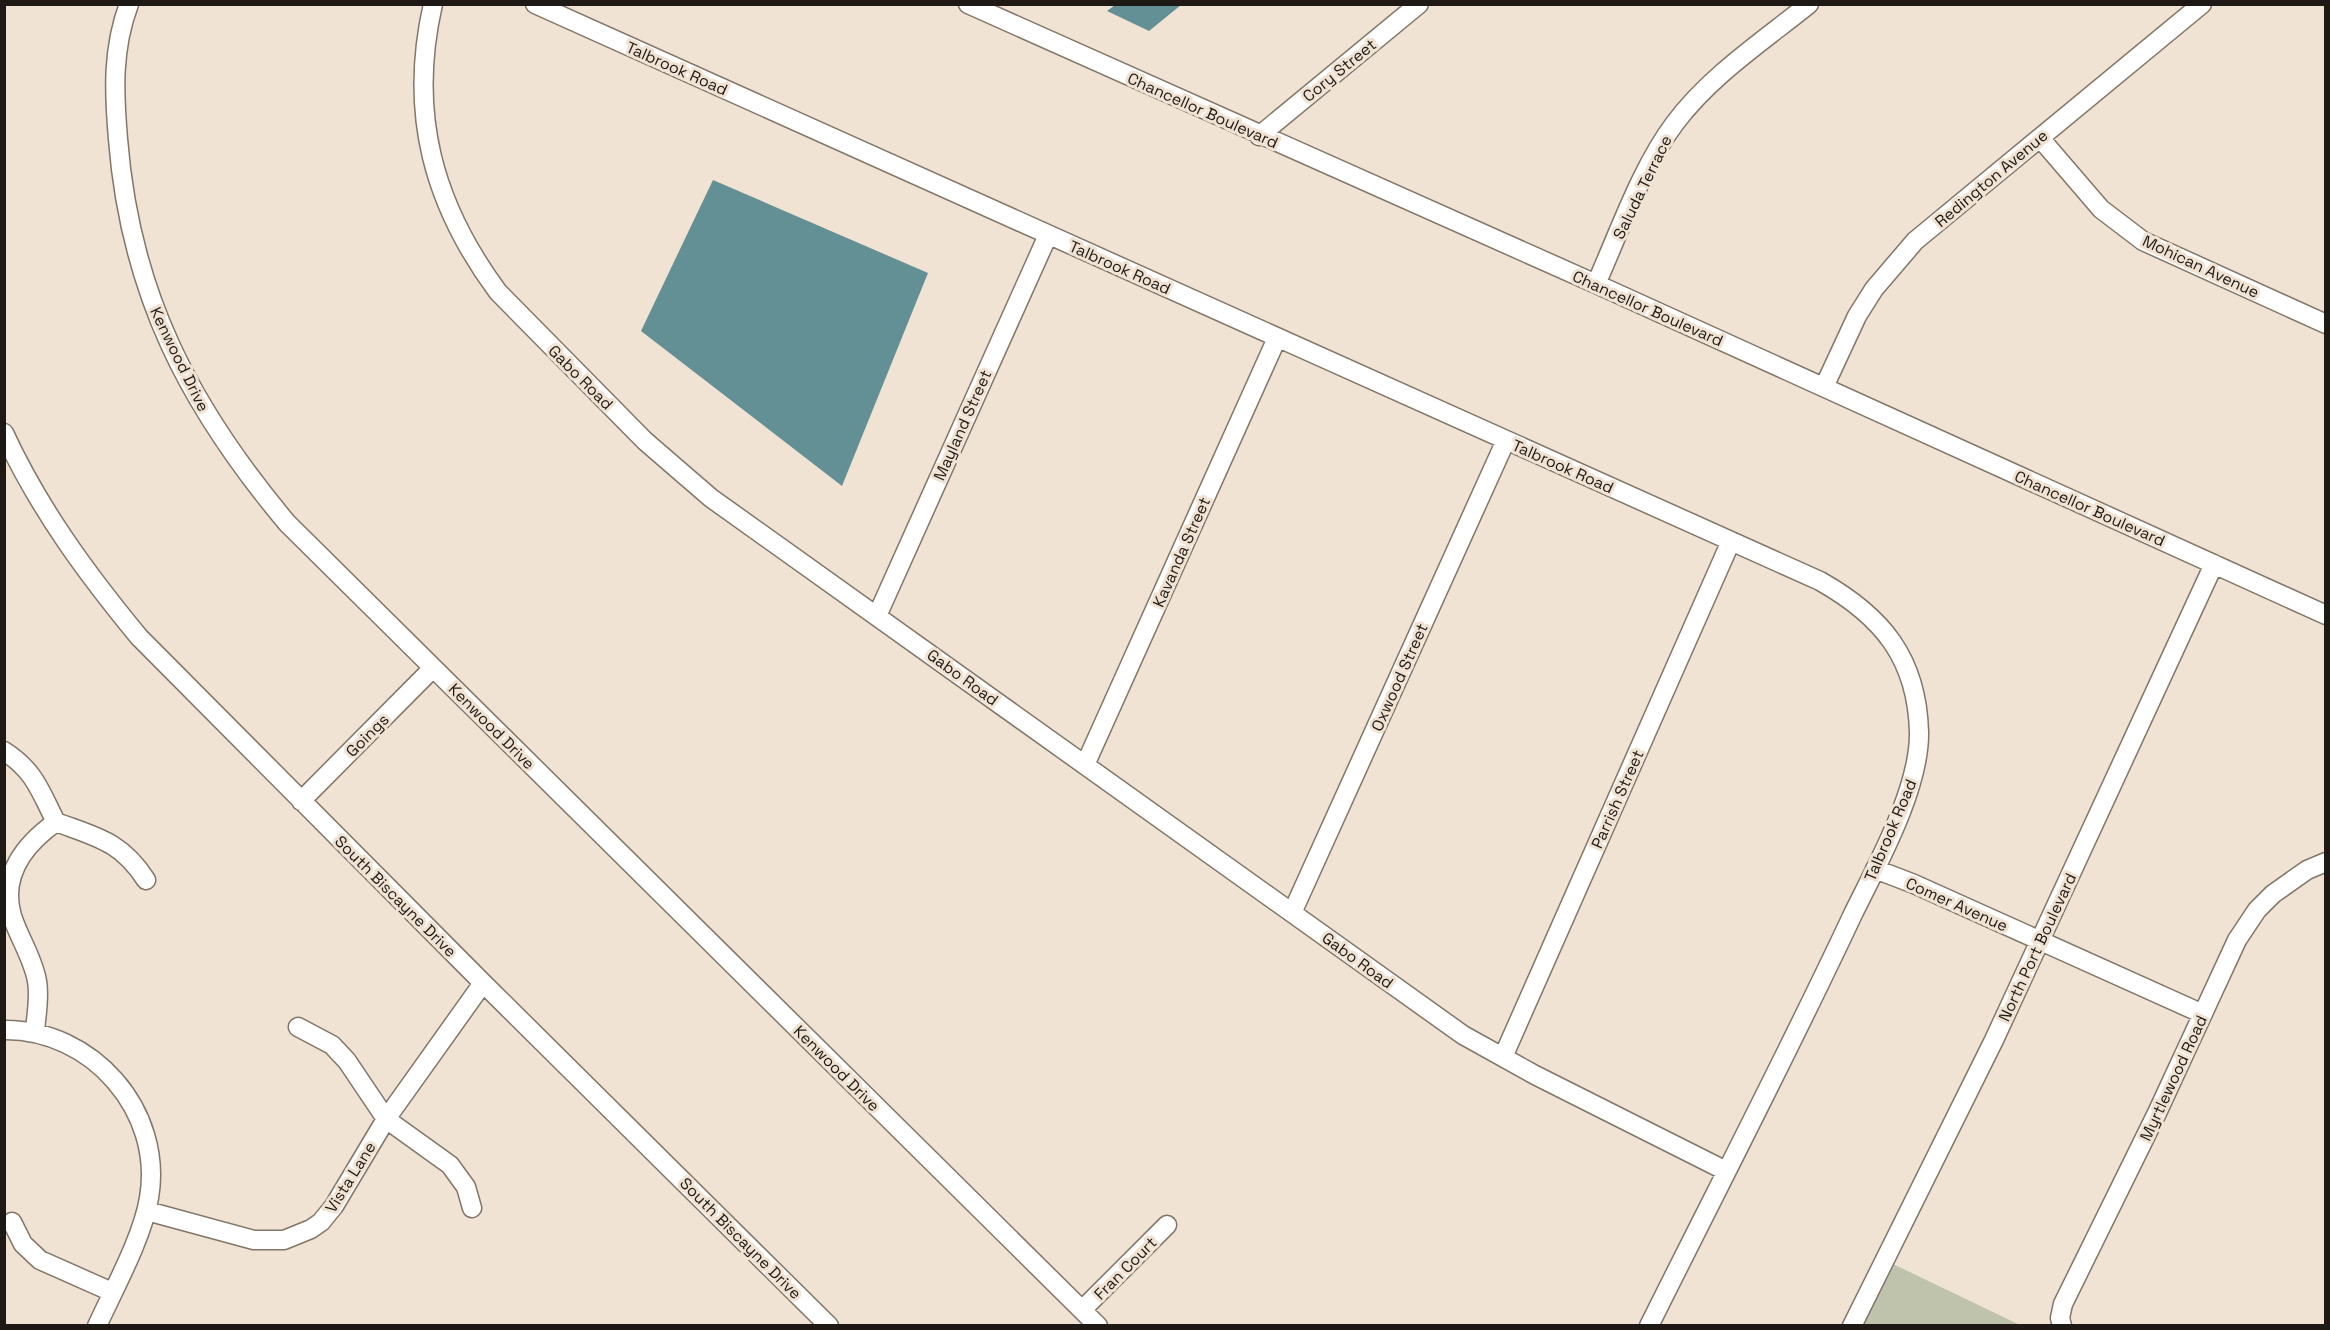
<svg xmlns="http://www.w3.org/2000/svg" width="2330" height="1330" viewBox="0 0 2330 1330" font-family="'Space Grotesk',sans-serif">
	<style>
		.green { fill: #bfc3ac }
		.water { fill: #639095 }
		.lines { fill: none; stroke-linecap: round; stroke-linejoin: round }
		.minor-casing { stroke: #817668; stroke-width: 21 }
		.minor { stroke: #fff; stroke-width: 18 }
		.labels { text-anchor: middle; stroke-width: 6; stroke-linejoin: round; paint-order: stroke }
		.street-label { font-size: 16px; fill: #1e1914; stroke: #f0e3d3 }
	</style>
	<rect width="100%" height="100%" fill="#f0e3d3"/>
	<path class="green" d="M 1893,1264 L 2020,1325 L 1862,1326 Z"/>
	<path class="water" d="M 1115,5 L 1115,4 L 1181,5 L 1149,31 L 1107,11 Z
		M 713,180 L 928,273 L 842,486 L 641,331 Z"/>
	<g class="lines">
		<g class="minor-casing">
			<path id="minor" d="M 129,4 C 112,49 114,92 118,139 C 130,293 189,406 287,523 L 1098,1326
				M 433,4 C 408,113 433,204 498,292 L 645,441 L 711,498 L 1463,1035 L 1535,1075 L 1726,1171
				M 535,4 L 1820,581 C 1882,616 1917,658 1919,732 C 1920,788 1878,863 1853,914 C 1788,1053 1717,1189 1649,1326
				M 968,4 L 1596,284 L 2326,615
				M 1259,136 L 1419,4
				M 2040,138 L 2101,209 L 2143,241 L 2326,324
				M 1596,284 C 1619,233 1641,168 1675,123 C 1710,76 1763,41 1809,4
				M 1824,387 L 1857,316 L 1874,289 L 1915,241 L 2202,4
				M 4,433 C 39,509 87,574 139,637 L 483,983 L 829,1326
				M 877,616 L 1048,235
				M 4,751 C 35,771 40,791 56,822
				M 1085,765 L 1277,338
				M 301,801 L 433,668
				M 56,822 C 96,837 121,841 146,880
				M 1875,869 L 1914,884 L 2203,1014
				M 1292,913 L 1506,440
				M 298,1027 L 332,1045 L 347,1061 L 386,1119 L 450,1165 L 466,1187 L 472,1208
				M 4,1030 C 92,1029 164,1111 149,1198 C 143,1236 114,1289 97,1326
				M 35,1032 C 36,1015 40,998 37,981 C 33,958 19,938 12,916 C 0,875 25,844 56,822
				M 1503,1057 L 1731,541
				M 147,1211 L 254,1240 L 284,1240 L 311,1229 L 321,1222 L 334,1206 L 386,1119 L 483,983
				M 12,1222 L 23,1244 L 40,1260 L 112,1292
				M 1082,1310 L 1167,1225
				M 1852,1326 L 1994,1040 L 2214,564
				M 2062,1326 L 2060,1318 L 2063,1304 L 2157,1113 L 2237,940 L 2257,910 L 2273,894 L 2307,870 L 2326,862"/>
		</g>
		<use href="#minor" class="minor"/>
	</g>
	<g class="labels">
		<g class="street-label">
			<text transform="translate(677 68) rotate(24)" y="6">Talbrook Road</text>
			<text transform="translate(1339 70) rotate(-39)" y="6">Cory Street</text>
			<text transform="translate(1203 110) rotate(24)" y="6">Chancellor Boulevard</text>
			<text transform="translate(1991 178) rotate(-40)" y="6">Redington Avenue</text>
			<text transform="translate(1642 187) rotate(-64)" y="6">Saluda Terrace</text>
			<text transform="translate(2201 266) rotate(25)" y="6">Mohican Avenue</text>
			<text transform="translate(1120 267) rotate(24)" y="6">Talbrook Road</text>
			<text transform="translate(1648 308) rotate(24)" y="6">Chancellor Boulevard</text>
			<text transform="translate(180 359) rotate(64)" y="6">Kenwood Drive</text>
			<text transform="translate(581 377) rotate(45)" y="6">Gabo Road</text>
			<text transform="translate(962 425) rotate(-66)" y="6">Mayland Street</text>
			<text transform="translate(1563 466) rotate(24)" y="6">Talbrook Road</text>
			<text transform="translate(2090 508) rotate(24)" y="6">Chancellor Boulevard</text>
			<text transform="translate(1181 552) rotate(-66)" y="6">Kavanda Street</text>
			<text transform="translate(963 677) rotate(36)" y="6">Gabo Road</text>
			<text transform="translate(1399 677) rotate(-66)" y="6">Oxwood Street</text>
			<text transform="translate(492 726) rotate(45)" y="6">Kenwood Drive</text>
			<text transform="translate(367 735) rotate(-45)" y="6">Goings</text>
			<text transform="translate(1617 799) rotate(-66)" y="6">Parrish Street</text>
			<text transform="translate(1890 830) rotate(-67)" y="6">Talbrook Road</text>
			<text transform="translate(396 896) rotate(45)" y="6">South Biscayne Drive</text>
			<text transform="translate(1957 904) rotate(24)" y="6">Comer Avenue</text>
			<text transform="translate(2037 947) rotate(-65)" y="6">North Port Boulevard</text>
			<text transform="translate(1358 960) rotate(36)" y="6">Gabo Road</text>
			<text transform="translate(837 1068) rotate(45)" y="6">Kenwood Drive</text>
			<text transform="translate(2173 1078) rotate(-65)" y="6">Myrtlewood Road</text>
			<text transform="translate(350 1177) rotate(-58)" y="6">Vista Lane</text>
			<text transform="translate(741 1238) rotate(45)" y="6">South Biscayne Drive</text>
			<text transform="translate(1125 1268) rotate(-45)" y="6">Fran Court</text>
		</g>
	</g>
	<rect width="2330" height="1330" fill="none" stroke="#1e1914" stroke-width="12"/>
</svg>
